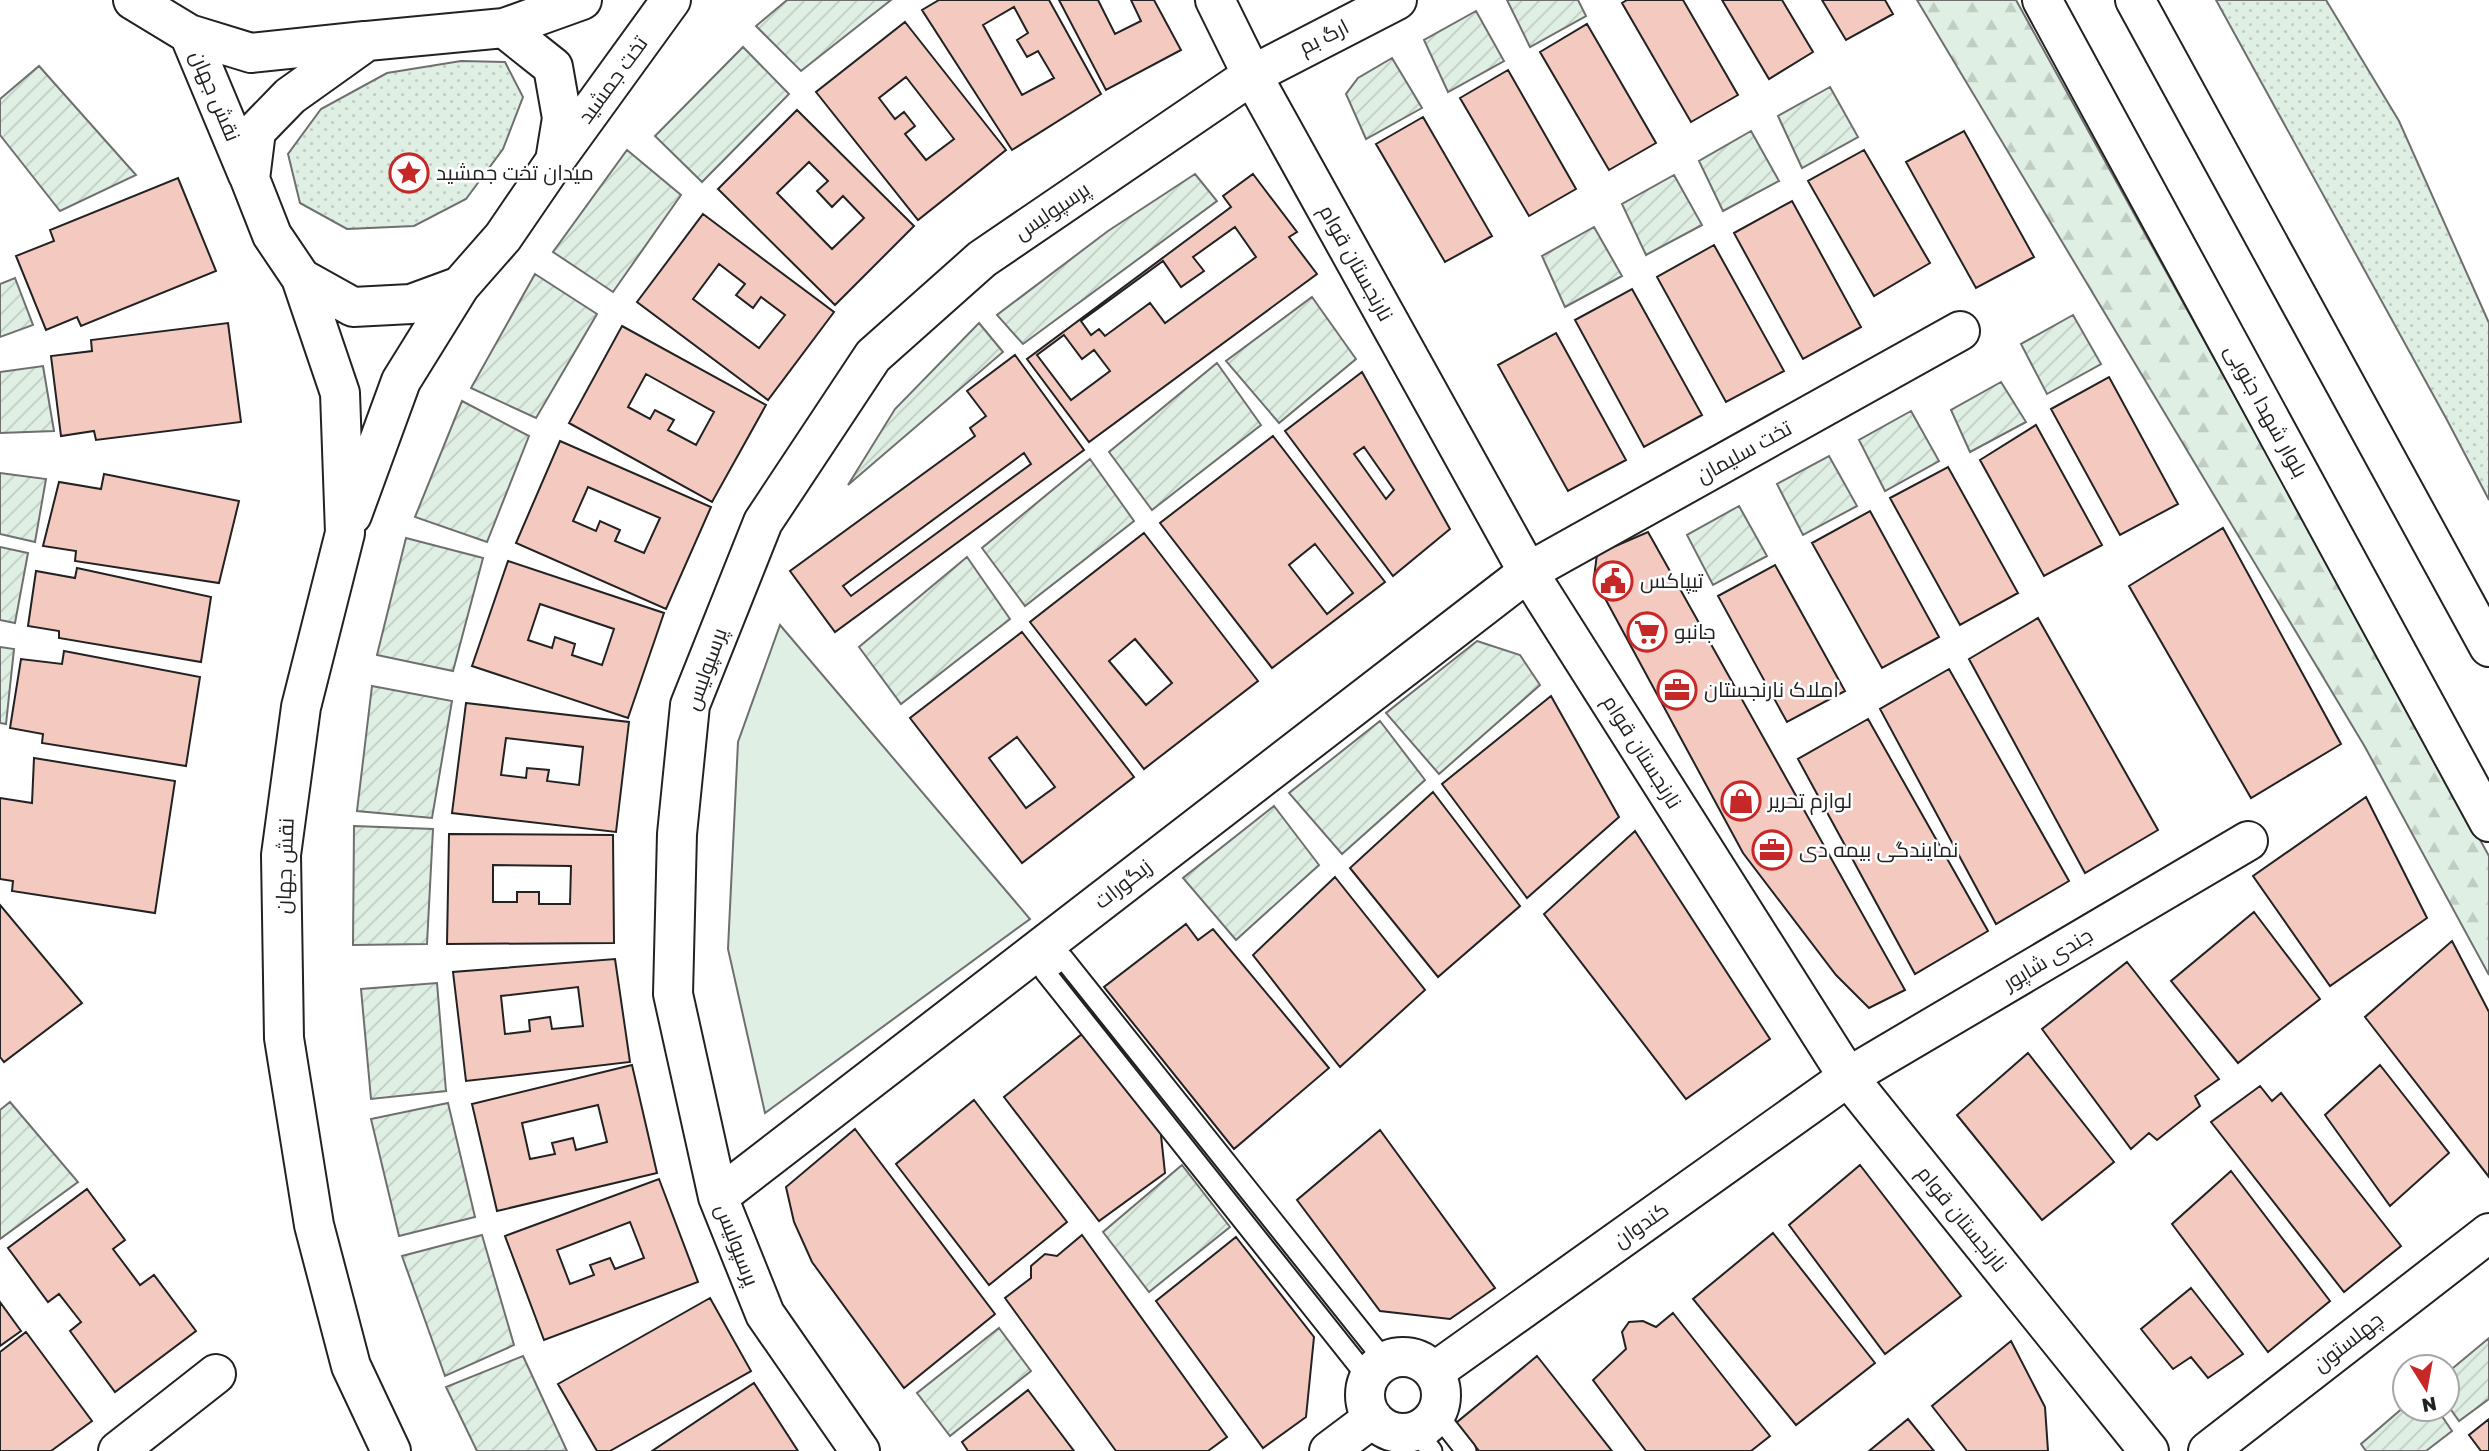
<svg xmlns="http://www.w3.org/2000/svg" width="2489" height="1451" viewBox="0 0 2489 1451" font-family="'Golos Text',Cairo,sans-serif">
	<style>
		.grass { fill: url(#grass-dots); stroke: #6f6f6f; stroke-width: 2 }
		.forest { fill: url(#forest-firs); stroke: #6f6f6f; stroke-width: 2 }
		.park { fill: #e0efe3; stroke: #6f6f6f; stroke-width: 2 }
		.garden { fill: url(#garden-furrows); stroke: #6f6f6f; stroke-width: 2 }
		.building { fill: #f3c9c0; stroke: #222; stroke-width: 2; fill-rule: evenodd }
		.lines { fill: none; stroke-linecap: round; stroke-linejoin: round }
		.service-casing { stroke: #222; stroke-width: 23 }
		.minor-casing { stroke: #222; stroke-width: 42 }
		.tertiary-casing { stroke: #222; stroke-width: 42 }
		.service { stroke: #fff; stroke-width: 19 }
		.minor { stroke: #fff; stroke-width: 38 }
		.tertiary { stroke: #fff; stroke-width: 38 }
		.labels { text-anchor: middle; stroke-width: 5; stroke-linejoin: round; paint-order: stroke }
		.street-label { font-size: 21px; fill: #222; stroke: #fff }
		.poi-label { font-size: 21px; fill: #222; stroke: #fff; text-anchor: start }
	</style>
	<defs>
		<pattern id="grass-dots" width="8" height="8" patternUnits="userSpaceOnUse" patternTransform="scale(1.75)"><rect width="8" height="8" fill="#e0efe3"/><path d="M2 2h.1M6 6h.1" fill="none" stroke="#c0cdc2" stroke-width="1.8" stroke-linecap="round"/></pattern>
		<pattern id="forest-firs" width="22" height="20" patternUnits="userSpaceOnUse" patternTransform="scale(1.75)"><rect width="22" height="20" fill="#e0efe3"/><path d="M5 1l3.5 6h-7zM16 11l3.5 6h-7z" fill="#c0cdc2"/></pattern>
		<pattern id="garden-furrows" width="10" height="10" patternUnits="userSpaceOnUse" patternTransform="scale(1.75)"><rect width="10" height="10" fill="#e0efe3"/><path d="M-1 1l2-2M0 10L10 0M9 11l2-2" fill="none" stroke="#c0cdc2"/></pattern>
	</defs>
	<rect width="100%" height="100%" fill="#fff"/>
	<path class="grass" d="M 2216,0 L 2326,0 L 2399,121 L 2489,323 L 2489,500 L 2447,420 Z
		M 461,61 L 505,62 L 523,97 L 503,149 L 466,199 L 414,226 L 347,229 L 300,203 L 288,154 L 321,109 L 387,73 Z"/>
	<path class="forest" d="M 1917,0 L 2016,0 L 2489,856 L 2489,975 L 2365,747 Z"/>
	<path class="park" d="M 780,625 L 1030,919 L 765,1113 L 728,949 L 738,742 Z"/>
	<path class="garden" d="M 787,0 L 891,0 L 801,71 L 756,26 Z
		M 1507,0 L 1578,0 L 1586,16 L 1530,47 Z
		M 1476,11 L 1504,61 L 1448,92 L 1424,40 Z
		M 743,47 L 789,94 L 702,182 L 655,136 Z
		M 1392,58 L 1422,108 L 1366,139 L 1346,94 L 1358,78 Z
		M 39,66 L 136,175 L 60,211 L 0,135 L 0,99 Z
		M 1830,87 L 1858,137 L 1802,168 L 1778,116 Z
		M 1751,131 L 1779,181 L 1723,211 L 1699,161 Z
		M 627,150 L 681,195 L 613,292 L 553,252 Z
		M 1195,174 L 1217,201 L 1023,344 L 997,315 L 1108,231 Z
		M 1674,175 L 1702,225 L 1646,255 L 1622,204 Z
		M 1594,227 L 1622,276 L 1565,307 L 1542,256 Z
		M 535,274 L 597,314 L 536,418 L 471,388 Z
		M 15,278 L 33,325 L 0,337 L 0,284 Z
		M 1312,297 L 1356,359 L 1279,423 L 1226,361 Z
		M 2073,315 L 2101,364 L 2047,394 L 2021,344 Z
		M 979,323 L 1003,352 L 848,485 L 895,409 Z
		M 1217,363 L 1261,425 L 1152,510 L 1109,452 Z
		M 43,366 L 54,431 L 0,433 L 0,372 Z
		M 2001,382 L 2026,422 L 1970,452 L 1951,410 Z
		M 462,401 L 529,436 L 487,542 L 415,517 Z
		M 1911,411 L 1939,461 L 1885,491 L 1859,440 Z
		M 1829,456 L 1857,506 L 1803,535 L 1777,484 Z
		M 1090,459 L 1134,521 L 1025,606 L 982,548 Z
		M 0,473 L 46,479 L 35,542 L 0,534 Z
		M 1739,506 L 1767,556 L 1713,585 L 1687,535 Z
		M 406,538 L 483,558 L 453,671 L 377,655 Z
		M 0,547 L 28,553 L 15,623 L 0,620 Z
		M 967,557 L 1010,619 L 901,704 L 859,647 Z
		M 1477,641 L 1520,655 L 1540,685 L 1439,774 L 1386,713 Z
		M 0,647 L 14,649 L 6,724 L 0,723 Z
		M 372,686 L 452,701 L 432,818 L 357,811 Z
		M 1380,721 L 1425,780 L 1342,854 L 1289,793 Z
		M 1274,806 L 1319,865 L 1236,940 L 1183,878 Z
		M 354,826 L 433,829 L 427,944 L 353,945 Z
		M 437,983 L 446,1091 L 371,1099 L 361,989 Z
		M 10,1102 L 78,1182 L 0,1239 L 0,1110 Z
		M 448,1103 L 475,1217 L 399,1236 L 371,1119 Z
		M 1182,1165 L 1230,1227 L 1149,1292 L 1103,1232 Z
		M 482,1235 L 514,1345 L 445,1376 L 402,1256 Z
		M 999,1328 L 1031,1371 L 950,1436 L 917,1393 Z
		M 2489,1338 L 2489,1399 L 2459,1421 L 2447,1404 L 2447,1373 Z
		M 523,1356 L 567,1451 L 477,1451 L 446,1387 Z
		M 2405,1406 L 2405,1409 L 2437,1409 L 2452,1431 L 2426,1451 L 2366,1451 L 2361,1444 Z"/>
	<path class="building" d="M 939,0 L 1049,0 L 1101,94 L 1012,150 L 922,10 ZM 1014,7 L 1028,33 L 1017,40 L 1027,57 L 1038,51 L 1054,78 L 1022,95 L 983,25 Z
		M 1059,0 L 1098,0 L 1115,34 L 1141,21 L 1131,0 L 1154,0 L 1181,50 L 1106,90 Z
		M 1627,0 L 1683,0 L 1738,95 L 1691,122 L 1622,3 Z
		M 1722,0 L 1782,0 L 1813,52 L 1769,79 Z
		M 1822,0 L 1885,0 L 1893,14 L 1846,40 Z
		M 905,22 L 1006,150 L 918,220 L 816,92 ZM 906,77 L 954,139 L 926,160 L 905,134 L 915,126 L 904,112 L 895,119 L 879,98 Z
		M 1587,24 L 1656,143 L 1609,170 L 1540,52 Z
		M 1508,70 L 1576,189 L 1529,216 L 1460,98 Z
		M 797,110 L 914,226 L 835,305 L 718,189 ZM 809,162 L 828,181 L 817,191 L 832,207 L 843,196 L 864,218 L 832,249 L 777,193 Z
		M 1423,117 L 1492,236 L 1445,262 L 1376,144 Z
		M 1964,131 L 2034,257 L 1976,288 L 1906,162 Z
		M 1864,150 L 1930,263 L 1874,296 L 1808,181 Z
		M 1253,174 L 1297,232 L 1289,237 L 1317,274 L 1089,442 L 1027,359 L 1231,207 L 1223,196 ZM 1235,227 L 1256,257 L 1165,323 L 1150,303 L 1105,336 L 1099,329 L 1091,335 L 1081,321 L 1163,261 L 1181,287 L 1204,271 L 1193,257 ZM 1064,335 L 1082,359 L 1094,350 L 1110,371 L 1071,400 L 1037,355 Z
		M 178,178 L 216,271 L 81,326 L 77,317 L 46,330 L 16,256 L 54,241 L 50,230 Z
		M 1792,201 L 1861,327 L 1803,359 L 1734,233 Z
		M 703,214 L 834,312 L 768,400 L 637,302 ZM 719,264 L 745,284 L 736,295 L 753,308 L 761,297 L 785,315 L 759,348 L 693,299 Z
		M 1714,245 L 1784,371 L 1726,402 L 1657,277 Z
		M 1632,289 L 1702,415 L 1644,447 L 1575,320 Z
		M 228,323 L 241,422 L 96,440 L 94,431 L 61,436 L 51,356 L 92,351 L 91,340 Z
		M 622,326 L 766,405 L 712,502 L 569,423 ZM 646,374 L 714,412 L 696,445 L 668,430 L 674,420 L 655,410 L 650,419 L 628,407 Z
		M 1556,333 L 1626,460 L 1568,491 L 1498,365 Z
		M 1015,355 L 1084,450 L 835,632 L 790,571 L 975,436 L 970,428 L 986,416 L 967,391 ZM 1024,453 L 1031,464 L 851,596 L 843,586 Z
		M 1362,372 L 1450,529 L 1393,576 L 1285,431 ZM 1364,447 L 1394,490 L 1386,499 L 1354,454 Z
		M 2109,377 L 2178,504 L 2120,535 L 2051,409 Z
		M 2036,425 L 2102,545 L 2044,576 L 1980,460 Z
		M 1273,436 L 1385,582 L 1272,668 L 1160,523 ZM 1315,544 L 1353,593 L 1327,614 L 1289,565 Z
		M 560,441 L 711,507 L 666,609 L 516,543 ZM 588,487 L 660,518 L 644,553 L 615,541 L 620,530 L 600,521 L 596,531 L 573,521 Z
		M 1948,467 L 2018,593 L 1960,625 L 1890,498 Z
		M 104,474 L 239,501 L 219,583 L 75,561 L 76,551 L 43,546 L 59,482 L 101,489 Z
		M 1870,511 L 1939,637 L 1882,668 L 1812,543 Z
		M 2223,528 L 2341,744 L 2251,798 L 2129,586 Z
		M 1648,532 L 1905,990 L 1869,1008 L 1836,975 L 1743,853 L 1594,578 L 1597,554 Z
		M 1144,533 L 1258,681 L 1144,769 L 1030,622 ZM 1135,639 L 1172,683 L 1146,705 L 1109,661 Z
		M 508,561 L 664,613 L 628,718 L 472,666 ZM 540,604 L 614,629 L 602,665 L 572,655 L 575,644 L 555,637 L 552,648 L 528,640 Z
		M 1775,565 L 1845,691 L 1787,722 L 1718,596 Z
		M 77,568 L 211,597 L 201,662 L 59,638 L 59,631 L 28,626 L 36,571 L 75,578 Z
		M 2038,618 L 2158,830 L 2085,873 L 1969,659 Z
		M 1022,632 L 1134,777 L 1022,863 L 910,718 ZM 1017,737 L 1055,787 L 1026,808 L 989,758 Z
		M 64,651 L 200,677 L 186,766 L 42,743 L 43,734 L 10,728 L 21,659 L 62,664 Z
		M 1949,669 L 2069,881 L 1996,924 L 1880,709 Z
		M 1551,696 L 1619,817 L 1527,898 L 1442,784 Z
		M 466,703 L 629,722 L 616,832 L 452,813 ZM 506,738 L 583,747 L 579,785 L 547,781 L 549,770 L 527,768 L 526,778 L 501,775 Z
		M 1868,719 L 1988,931 L 1915,974 L 1798,759 Z
		M 34,758 L 175,781 L 155,913 L 12,891 L 13,881 L 0,879 L 0,798 L 32,803 Z
		M 1433,792 L 1520,906 L 1438,977 L 1350,868 Z
		M 2366,797 L 2427,918 L 2330,986 L 2253,876 Z
		M 1635,831 L 1770,1039 L 1686,1099 L 1544,914 Z
		M 449,834 L 613,835 L 614,943 L 447,944 ZM 493,865 L 571,866 L 570,904 L 539,904 L 539,892 L 517,892 L 517,902 L 493,902 Z
		M 1335,877 L 1425,990 L 1340,1067 L 1253,955 Z
		M 0,905 L 82,1003 L 4,1062 L 0,1057 Z
		M 2254,912 L 2320,999 L 2238,1063 L 2171,981 Z
		M 1186,924 L 1198,940 L 1213,929 L 1329,1068 L 1234,1149 L 1104,987 Z
		M 2452,941 L 2489,1012 L 2489,1177 L 2365,1017 Z
		M 615,959 L 630,1062 L 466,1081 L 453,972 ZM 578,987 L 583,1026 L 552,1029 L 550,1017 L 529,1020 L 530,1031 L 505,1034 L 501,996 Z
		M 2127,962 L 2219,1079 L 2195,1096 L 2200,1106 L 2157,1140 L 2149,1133 L 2131,1149 L 2042,1029 Z
		M 1082,1034 L 1160,1126 L 1165,1173 L 1099,1221 L 1004,1097 Z
		M 2028,1053 L 2114,1162 L 2042,1220 L 1957,1115 Z
		M 632,1065 L 657,1173 L 497,1211 L 472,1104 ZM 598,1105 L 607,1142 L 576,1150 L 573,1138 L 552,1143 L 555,1154 L 530,1159 L 522,1123 Z
		M 2380,1065 L 2449,1153 L 2390,1206 L 2325,1115 Z
		M 2260,1086 L 2272,1101 L 2281,1093 L 2401,1246 L 2344,1292 L 2211,1122 Z
		M 974,1100 L 1067,1222 L 989,1285 L 896,1164 Z
		M 855,1129 L 995,1314 L 904,1388 L 812,1262 L 794,1222 L 786,1187 Z
		M 1380,1130 L 1495,1288 L 1450,1319 L 1380,1311 L 1297,1200 Z
		M 1860,1165 L 1961,1296 L 1885,1354 L 1789,1225 Z
		M 2231,1171 L 2330,1301 L 2268,1352 L 2172,1224 Z
		M 659,1179 L 698,1282 L 544,1340 L 505,1236 ZM 630,1222 L 644,1258 L 615,1269 L 610,1258 L 590,1265 L 594,1275 L 570,1284 L 557,1250 Z
		M 87,1189 L 125,1240 L 113,1249 L 140,1285 L 154,1275 L 196,1331 L 115,1392 L 70,1331 L 81,1322 L 59,1294 L 48,1302 L 8,1248 Z
		M 1773,1233 L 1875,1363 L 1796,1425 L 1693,1299 Z
		M 1082,1235 L 1227,1437 L 1208,1451 L 1116,1451 L 1005,1298 L 1031,1278 L 1031,1266 L 1045,1254 L 1057,1256 Z
		M 1236,1237 L 1314,1337 L 1306,1417 L 1263,1448 L 1156,1301 Z
		M 2191,1288 L 2243,1354 L 2208,1378 L 2191,1357 L 2173,1369 L 2141,1329 Z
		M 710,1298 L 751,1371 L 610,1451 L 597,1451 L 558,1384 Z
		M 0,1302 L 21,1331 L 0,1346 Z
		M 1673,1313 L 1770,1436 L 1751,1451 L 1646,1451 L 1593,1380 L 1626,1349 L 1622,1332 L 1629,1322 L 1643,1321 L 1656,1327 Z
		M 26,1332 L 92,1421 L 51,1451 L 0,1451 L 0,1352 Z
		M 2011,1341 L 2045,1407 L 2048,1451 L 1967,1451 L 1932,1406 Z
		M 1537,1356 L 1612,1451 L 1479,1451 L 1456,1423 Z
		M 754,1383 L 798,1451 L 652,1451 Z
		M 1028,1390 L 1074,1451 L 968,1451 L 962,1442 Z
		M 1908,1419 L 1934,1451 L 1869,1451 Z
		M 2489,1419 L 2489,1451 L 2481,1451 L 2469,1435 Z"/>
	<g class="lines">
		<g class="service-casing">
			<path id="service" d="M 1369,1379 L 1045,972 L 1063,958 L 1385,1361
				M 1436,1413 L 1466,1451
				M 1415,1430 L 1432,1451"/>
		</g>
		<g class="minor-casing">
			<path id="minor" d="M 1215,0 L 1252,75 L 1528,572 L 1848,1077 L 2149,1451
				M 718,1197 L 1528,572 L 1960,331
				M1365 1395a38 38 0 1 1 76 0a38 38 0 1 1-76 0Z
				M 1434,1372 L 1848,1077 L 2248,841
				M 118,1451 L 216,1374
				M 860,1451 L 765,1314 L 718,1197 L 673,994 L 677,834 L 690,705 L 763,522 L 873,356 L 982,259 L 1252,75 L 1397,0
				M 1329,1451 L 1373,1418
				M 2208,1451 L 2489,1233"/>
		</g>
		<g class="tertiary-casing">
			<path id="tertiary" d="M 133,0 L 189,34 L 248,175
				M 2042,0 L 2489,822
				M 2135,0 L 2489,647
				M 504,28 L 553,67 L 562,118 L 555,161 L 503,237 L 460,286 L 411,304 L 353,307 L 301,278 L 272,235 L 250,179 L 256,131 L 290,96 L 367,41 L 504,28 L 582,0
				M 189,34 L 251,53 L 365,41
				M 558,156 L 671,0
				M 301,278 L 340,393 L 345,533 L 301,707 L 281,855 L 284,1038 L 314,1225 L 351,1366 L 391,1451
				M 352,515 L 401,381 L 460,286"/>
		</g>
		<use href="#service" class="service"/>
		<use href="#minor" class="minor"/>
		<use href="#tertiary" class="tertiary"/>
	</g>
	<defs>
		<g id="sight-ring" transform="scale(2.0125)"><circle r="9.5" fill="#fff" stroke="#c62828" stroke-width="1.5"/><path d="M0-6L1.8-2.2L6-1.7L2.9 1.2L3.7 5.4L0 3.3L-3.7 5.4L-2.9 1.2L-6-1.7L-1.8-2.2Z" fill="#c62828"/></g>
		<g id="civic-ring" transform="scale(2.0125)"><circle r="9.5" fill="#fff" stroke="#c62828" stroke-width="1.5"/><path d="M-.6-6.5H3V-4.5H.6V-3L4-1V1h2V6H-6V1h2V-1L-.6-3ZM-1.2 2.5V6h2.4V2.5Z" fill="#c62828"/></g>
		<g id="supermarket-ring" transform="scale(2.0125)"><circle r="9.5" fill="#fff" stroke="#c62828" stroke-width="1.5"/><path d="M-6-5.5h2.5l.6 2H6L4.5 2H-2.5L-4.4-4H-6ZM-1.5 3.2a1.3 1.3 0 1 0 .1 0ZM3 3.2a1.3 1.3 0 1 0 .1 0Z" fill="#c62828"/></g>
		<g id="office-ring" transform="scale(2.0125)"><circle r="9.5" fill="#fff" stroke="#c62828" stroke-width="1.5"/><path d="M-6-3h4V-5.5h4V-3h4V5H-6ZM-1-4.5V-3h2v-1.5ZM-6 0V1H6V0Z" fill="#c62828"/></g>
		<g id="shop-ring" transform="scale(2.0125)"><circle r="9.5" fill="#fff" stroke="#c62828" stroke-width="1.5"/><path d="M-5-2.5h2.3a2.7 3.5 0 0 1 5.4 0H5L5.5 6h-11ZM-1.5-2.5h3a1.5 2.3 0 0 0-3 0Z" fill="#c62828"/></g>
	</defs>
	<g fill-rule="evenodd">
		<use href="#sight-ring" x="409" y="173"/>
		<use href="#civic-ring" x="1613" y="581"/>
		<use href="#supermarket-ring" x="1647" y="632"/>
		<use href="#office-ring" x="1677" y="690"/>
		<use href="#shop-ring" x="1741" y="801"/>
		<use href="#office-ring" x="1772" y="850"/>
	</g>
	<g class="labels">
		<g class="street-label">
			<text transform="translate(1324 37) rotate(-27)" y="7">ارگ بم</text>
			<text transform="translate(613 80) rotate(-54)" y="7">تخت جمشید</text>
			<text transform="translate(215 96) rotate(67)" y="7">نقش جهان</text>
			<text transform="translate(1052 211) rotate(-34)" y="7">پرسپولیس</text>
			<text transform="translate(1356 263) rotate(61)" y="7">نارنجستان قوام</text>
			<text transform="translate(2266 411) rotate(61)" y="7">بلوار شهدا جنوبی</text>
			<text transform="translate(1744 452) rotate(-29)" y="7">تخت سلیمان</text>
			<text transform="translate(706 669) rotate(-70)" y="7">پرسپولیس</text>
			<text transform="translate(1642 752) rotate(58)" y="7">نارنجستان قوام</text>
			<text transform="translate(285 866) rotate(-88)" y="7">نقش جهان</text>
			<text transform="translate(1123 884) rotate(-38)" y="7">زیگورات</text>
			<text transform="translate(2048 959) rotate(-31)" y="7">جندی شاپور</text>
			<text transform="translate(1962 1219) rotate(51)" y="7">نارنجستان قوام</text>
			<text transform="translate(1641 1225) rotate(-35)" y="7">کندوان</text>
			<text transform="translate(737 1245) rotate(69)" y="7">پرسپولیس</text>
			<text transform="translate(2348 1342) rotate(-38)" y="7">چهلستون</text>
		</g>
		<g class="poi-label">
			<text x="436" y="180">میدان تخت جمشید</text>
			<text x="1640" y="588">تیپاکس</text>
			<text x="1674" y="639">جانبو</text>
			<text x="1704" y="697">املاک نارنجستان</text>
			<text x="1768" y="808">لوازم تحریر</text>
			<text x="1799" y="857">نمایندگی بیمه دی</text>
		</g>
	</g>
	<g transform="translate(2426 1388) rotate(169)"><circle r="33" fill="#ffffff" stroke="#a7a7a7" stroke-width="2"/>
	<path d="M0-5L12 26L0 18L-12 26Z" fill="#c62828"/>
	<text y="-10" font-size="19" font-weight="bold" text-anchor="middle" fill="#222222">N</text>
	</g>
</svg>
